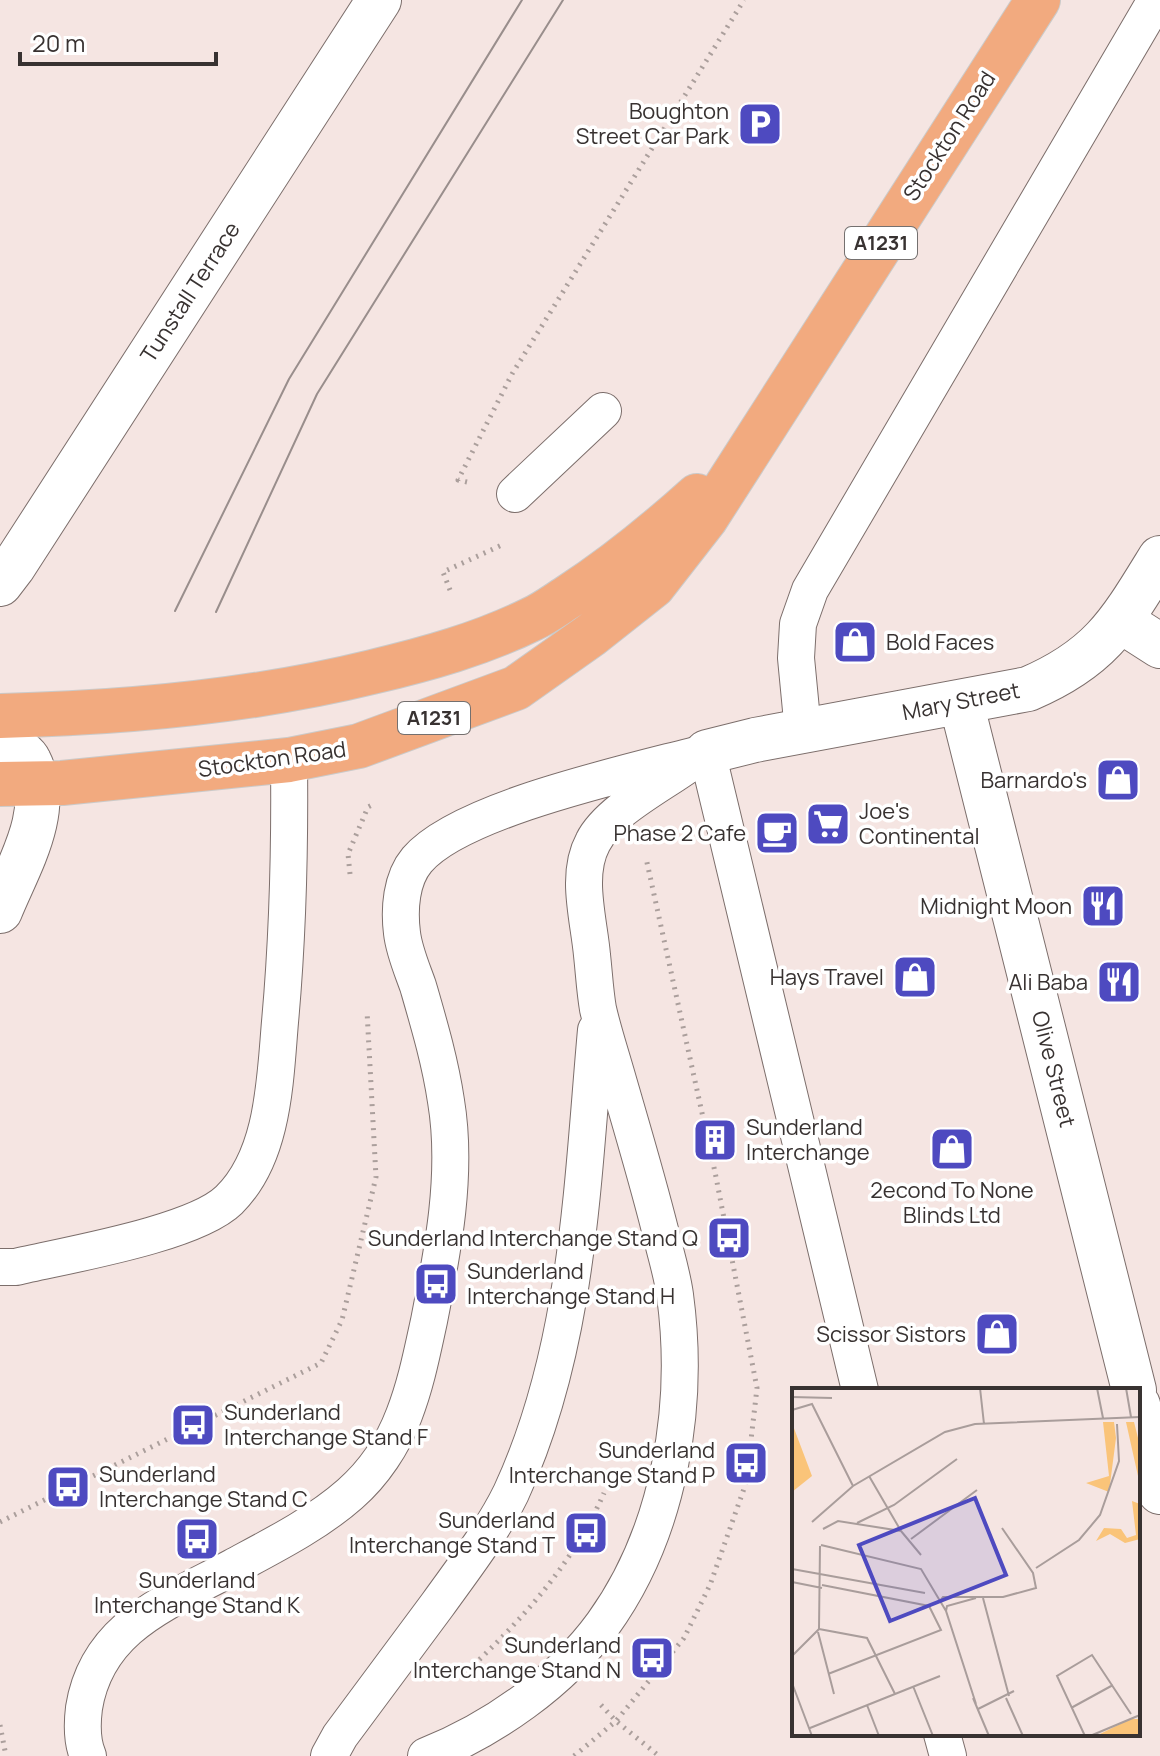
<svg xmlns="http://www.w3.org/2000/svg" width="1160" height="1756" viewBox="0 0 1160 1756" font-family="Manrope,sans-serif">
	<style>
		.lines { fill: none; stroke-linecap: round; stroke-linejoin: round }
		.lane-casing { stroke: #7c6e6b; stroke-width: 38 }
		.street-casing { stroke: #7c6e6b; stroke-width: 46 }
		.highway-casing { stroke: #cbcac9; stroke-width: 46 }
		.path { stroke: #ab9f9c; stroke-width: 5; stroke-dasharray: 2 6; stroke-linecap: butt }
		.lane { stroke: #fff; stroke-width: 36 }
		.street { stroke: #fff; stroke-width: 44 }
		.highway { stroke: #f2aa7f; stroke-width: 44 }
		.tram { stroke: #998e8c; stroke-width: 2 }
		.labels { text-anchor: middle; stroke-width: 7; stroke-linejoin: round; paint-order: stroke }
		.shield { fill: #fff; stroke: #74706f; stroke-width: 2 }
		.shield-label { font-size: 20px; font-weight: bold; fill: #383231 }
		.poi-label { font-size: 22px; fill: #383231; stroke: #fff; text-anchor: end }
		.street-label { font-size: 22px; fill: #383231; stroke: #fff }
		.inset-road { fill: none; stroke: #a99d9b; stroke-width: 2 }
		.view { fill: #4e4ac0; fill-opacity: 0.15; stroke: #4e4ac0; stroke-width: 4 }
		.inset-edge { fill: none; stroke: #383231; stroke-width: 4 }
	</style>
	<rect width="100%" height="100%" fill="#f5e5e2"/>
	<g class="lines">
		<g class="lane-casing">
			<path id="lane" d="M 515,494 L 603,411
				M 803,731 L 796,658 L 798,624 L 810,590 L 1156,0
				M 707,752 L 860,1390
				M 0,1267 L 16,1267 C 67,1255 194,1234 229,1200 C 274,1156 275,1080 280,1022 C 288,934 290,848 289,760
				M 942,1734 L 948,1756
				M 88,1756 C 82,1742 82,1724 84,1708 C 97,1626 168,1602 233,1567 C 272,1546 316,1524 350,1494 C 374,1473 393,1444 404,1415 C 416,1384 422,1353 429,1321 C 443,1250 458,1173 446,1101 C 440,1061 429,1024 418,986 C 412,969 404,951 402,933 C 399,909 401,879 417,860 C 461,808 637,771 707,752
				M 329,1756 L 340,1736 C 373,1692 405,1648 438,1604 C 463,1569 492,1532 511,1493 C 578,1348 582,1186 596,1030
				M 426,1756 C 492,1730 561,1682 603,1624 C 670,1531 690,1406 675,1295 C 672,1273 665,1252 660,1230 C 647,1178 631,1125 616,1073 C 610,1052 603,1031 598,1009 C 595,992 594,973 592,955 C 589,920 575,875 593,842 C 608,812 658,786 686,766"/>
		</g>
		<g class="street-casing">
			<path id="street" d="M 0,584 L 13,567 L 379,0
				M 1121,621 L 1160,646
				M 961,702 L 1134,1390
				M 0,739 C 9,745 25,752 29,761 C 54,810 18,866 0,911
				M 707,752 L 755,740 L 1028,689 C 1101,658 1120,623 1160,558
				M 1138,1405 L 1160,1492"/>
		</g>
		<g class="highway-casing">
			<path id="highway" d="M 0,716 C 125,713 250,702 372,672 C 427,659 481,644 532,619 C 545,613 557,604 568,597 C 614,567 656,533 697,496
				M 0,784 L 62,783 L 289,760 L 359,746 L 516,688 L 591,635 L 653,586 L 706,518 L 1038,0"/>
		</g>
		<path class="path" d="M 467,482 L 458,480 L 512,374 L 744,0
			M 450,590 L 443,572 L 504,544
			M 350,874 L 348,854 L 368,807 L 374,804
			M 0,1522 L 321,1363 L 342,1320 L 376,1177 L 367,1011
			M 462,1676 C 520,1622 572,1566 604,1493
			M 601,1705 L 616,1721 L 659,1756
			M 0,1725 L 6,1756
			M 574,1756 L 616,1721 L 684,1638 L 710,1585 L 746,1483 L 757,1388 L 715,1172 L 646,858"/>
		<use href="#lane" class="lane"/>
		<use href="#street" class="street"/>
		<use href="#highway" class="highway"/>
		<path class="tram" d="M 175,611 L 289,379 L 522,0
			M 216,612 L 317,394 L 563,0"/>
	</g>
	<defs>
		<g id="parking-square" transform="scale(2.3)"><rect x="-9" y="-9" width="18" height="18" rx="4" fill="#4e4ac0" stroke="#fff"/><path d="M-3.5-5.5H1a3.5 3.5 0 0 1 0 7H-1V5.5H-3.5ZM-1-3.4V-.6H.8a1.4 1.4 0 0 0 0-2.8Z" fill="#fff"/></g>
		<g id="shop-square" transform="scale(2.3)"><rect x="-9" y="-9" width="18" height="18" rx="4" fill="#4e4ac0" stroke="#fff"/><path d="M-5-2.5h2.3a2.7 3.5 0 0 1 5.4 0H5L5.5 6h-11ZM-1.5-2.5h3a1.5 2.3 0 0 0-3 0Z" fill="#fff"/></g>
		<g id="supermarket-square" transform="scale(2.3)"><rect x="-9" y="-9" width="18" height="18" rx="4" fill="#4e4ac0" stroke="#fff"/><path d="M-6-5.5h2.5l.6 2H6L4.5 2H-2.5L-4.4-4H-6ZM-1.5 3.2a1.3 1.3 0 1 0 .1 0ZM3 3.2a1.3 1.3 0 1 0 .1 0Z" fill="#fff"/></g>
		<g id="cafe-square" transform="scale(2.3)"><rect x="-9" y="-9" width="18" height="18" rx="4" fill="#4e4ac0" stroke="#fff"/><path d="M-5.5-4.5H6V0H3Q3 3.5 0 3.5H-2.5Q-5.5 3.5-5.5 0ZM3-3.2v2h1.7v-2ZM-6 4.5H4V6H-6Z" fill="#fff"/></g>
		<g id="restaurant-square" transform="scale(2.3)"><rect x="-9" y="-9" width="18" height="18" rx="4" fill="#4e4ac0" stroke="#fff"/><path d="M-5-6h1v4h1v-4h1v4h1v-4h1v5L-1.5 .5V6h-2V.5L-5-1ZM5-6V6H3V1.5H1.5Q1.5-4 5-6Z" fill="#fff"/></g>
		<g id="building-square" transform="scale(2.3)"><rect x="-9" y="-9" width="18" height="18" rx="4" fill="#4e4ac0" stroke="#fff"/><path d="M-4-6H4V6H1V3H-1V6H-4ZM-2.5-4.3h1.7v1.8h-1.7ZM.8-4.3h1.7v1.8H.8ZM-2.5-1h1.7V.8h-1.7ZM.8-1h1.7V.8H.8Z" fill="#fff"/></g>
		<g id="bus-square" transform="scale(2.3)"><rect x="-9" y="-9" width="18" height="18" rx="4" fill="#4e4ac0" stroke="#fff"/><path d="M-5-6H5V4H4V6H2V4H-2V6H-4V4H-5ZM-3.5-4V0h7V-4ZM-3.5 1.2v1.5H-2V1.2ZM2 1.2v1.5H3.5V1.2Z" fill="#fff"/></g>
	</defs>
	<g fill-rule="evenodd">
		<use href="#parking-square" x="760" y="124"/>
		<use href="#shop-square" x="855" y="642"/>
		<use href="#shop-square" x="1118" y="780"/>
		<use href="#supermarket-square" x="828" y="824"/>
		<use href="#cafe-square" x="777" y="833"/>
		<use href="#restaurant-square" x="1103" y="906"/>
		<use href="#shop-square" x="915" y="977"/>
		<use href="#restaurant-square" x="1119" y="982"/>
		<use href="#building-square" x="715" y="1140"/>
		<use href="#shop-square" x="952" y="1149"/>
		<use href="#bus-square" x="729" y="1238"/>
		<use href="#bus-square" x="436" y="1284"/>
		<use href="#shop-square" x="997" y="1334"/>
		<use href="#bus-square" x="193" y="1425"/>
		<use href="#bus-square" x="746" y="1463"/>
		<use href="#bus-square" x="68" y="1487"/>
		<use href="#bus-square" x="586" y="1533"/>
		<use href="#bus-square" x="197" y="1539"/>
		<use href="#bus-square" x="652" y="1658"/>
	</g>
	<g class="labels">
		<g class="shield">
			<rect x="845" y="227" width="72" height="32" rx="6"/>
			<rect x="398" y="702" width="72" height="32" rx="6"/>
		</g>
		<g class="shield-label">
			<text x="881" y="250">A1231</text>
			<text x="434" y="725">A1231</text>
		</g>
		<g class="poi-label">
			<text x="729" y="119">Boughton<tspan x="729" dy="25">Street Car Park</tspan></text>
			<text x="886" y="650" text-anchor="start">Bold Faces</text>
			<text x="1087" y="788">Barnardo's</text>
			<text x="859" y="819" text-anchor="start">Joe's<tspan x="859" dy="25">Continental</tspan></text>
			<text x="746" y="841">Phase 2 Cafe</text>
			<text x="1072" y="914">Midnight Moon</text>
			<text x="884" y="985">Hays Travel</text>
			<text x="1088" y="990">Ali Baba</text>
			<text x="746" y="1135" text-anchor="start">Sunderland<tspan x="746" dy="25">Interchange</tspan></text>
			<text x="952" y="1198" text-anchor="middle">2econd To None<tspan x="952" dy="25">Blinds Ltd</tspan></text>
			<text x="698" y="1246">Sunderland Interchange Stand Q</text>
			<text x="467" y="1279" text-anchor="start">Sunderland<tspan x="467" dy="25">Interchange Stand H</tspan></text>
			<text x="966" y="1342">Scissor Sistors</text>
			<text x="224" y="1420" text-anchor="start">Sunderland<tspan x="224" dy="25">Interchange Stand F</tspan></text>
			<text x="715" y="1458">Sunderland<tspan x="715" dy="25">Interchange Stand P</tspan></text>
			<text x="99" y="1482" text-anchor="start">Sunderland<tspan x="99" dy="25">Interchange Stand C</tspan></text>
			<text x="555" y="1528">Sunderland<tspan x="555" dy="25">Interchange Stand T</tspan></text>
			<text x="197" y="1588" text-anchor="middle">Sunderland<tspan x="197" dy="25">Interchange Stand K</tspan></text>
			<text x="621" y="1653">Sunderland<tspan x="621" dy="25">Interchange Stand N</tspan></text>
		</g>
		<g class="street-label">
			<text transform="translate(949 136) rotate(-57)" y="8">Stockton Road</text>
			<text transform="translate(190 292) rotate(-57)" y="8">Tunstall Terrace</text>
			<text transform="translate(961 701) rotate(-11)" y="8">Mary Street</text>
			<text transform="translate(272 759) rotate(-8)" y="8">Stockton Road</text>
			<text transform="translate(1054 1069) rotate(76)" y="8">Olive Street</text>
		</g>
	</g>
	<g transform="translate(792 1388)">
		<rect width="348" height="348" fill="#f5e5e2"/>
		<path d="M 311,34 L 322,34 L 324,50 L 317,104 L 294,95 L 317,88 ZM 334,34 L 342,34 L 348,58 L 348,97 ZM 0,35 L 20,88 L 0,104 ZM 340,113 L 348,116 L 348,151 L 333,155 L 318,146 L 304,153 L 312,140 L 329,141 L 335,150 L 344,147 ZM 338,331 L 346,331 L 346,348 L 304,348 Z" fill="#fac479"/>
		<path class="inset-road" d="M 188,0 L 192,36M 305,0 L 311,30M 334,0 L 339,29M 0,9 L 40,10M 0,22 L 20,16 L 61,98M 77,88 L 109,143M 20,134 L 61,98 L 153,44 L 183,36 L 348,29M 65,135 L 102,117 L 165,71M 31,141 L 46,133 L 109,143 L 129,167M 119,151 L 185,102M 29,157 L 129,181 L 154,223 L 184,316M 244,180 L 287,152 L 308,127 L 327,73 L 325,36M 0,181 L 133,205M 0,194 L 30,200M 30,197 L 137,218 L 149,242 L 36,286M 191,210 L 217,308M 147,214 L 151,209 L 211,209 L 244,200 L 241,185 L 210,140M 154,223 L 155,218 L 184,210M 27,241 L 75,250 L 103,306M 26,244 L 42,306M 0,268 L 27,241 L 28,158M 0,295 L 20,348M 121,298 L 141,348M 181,310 L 197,348M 214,310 L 231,348M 75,317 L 87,348M 279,320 L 321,297M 186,321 L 222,303M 18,340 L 148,288M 293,348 L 265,288 L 300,267 L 339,326M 298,348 L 348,327"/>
		<path class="view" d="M 183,110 L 214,187 L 98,233 L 67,157 Z"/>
		<rect width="348" height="348" class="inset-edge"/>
	</g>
	<path d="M20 52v12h196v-12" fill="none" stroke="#383231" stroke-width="4"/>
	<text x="32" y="52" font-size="24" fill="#383231" stroke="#ffffff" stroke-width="6" paint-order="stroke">20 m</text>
</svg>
